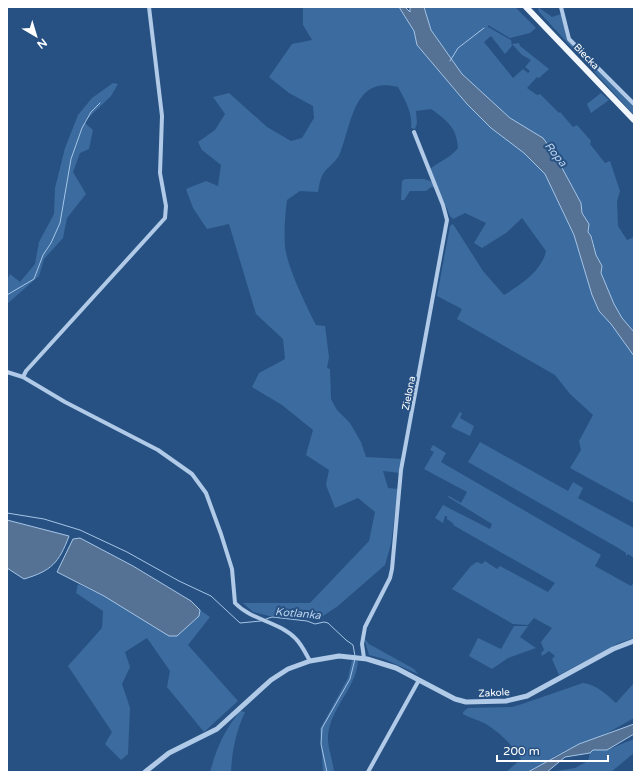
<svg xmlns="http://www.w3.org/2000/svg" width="641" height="779" viewBox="0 0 641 779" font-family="'Varela Round',sans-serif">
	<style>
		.green { fill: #3c6b9f }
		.water { fill: #557295; stroke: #a5c5e7 }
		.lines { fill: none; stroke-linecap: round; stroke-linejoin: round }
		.stream { stroke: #a5c5e7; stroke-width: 1 }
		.minor { stroke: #b0cae7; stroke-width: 4 }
		.tertiary { stroke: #b0cae7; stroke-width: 5 }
		.primary { stroke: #f1f6fd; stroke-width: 6 }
		.labels { text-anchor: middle; stroke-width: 4; stroke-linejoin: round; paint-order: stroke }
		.street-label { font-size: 10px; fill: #fff; stroke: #275182 }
		.water-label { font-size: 11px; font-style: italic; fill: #bbd4ee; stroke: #275182 }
	</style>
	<rect width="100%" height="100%" fill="#275182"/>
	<path class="green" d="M 303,7 L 399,7 L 414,31 L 417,45 L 467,104 L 491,128 L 524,153 L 545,174 L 574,235 L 592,295 L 599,311 L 611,324 L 634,356 L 634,503 L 570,468 L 581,450 L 579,441 L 593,415 L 570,394 L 555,375 L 457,319 L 462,309 L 437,296 L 450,226 L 453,224 L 483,271 L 504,295 C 520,285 542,271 546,251 L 522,218 L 506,233 L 482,248 L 474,243 L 486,223 L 465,213 L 453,219 L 450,216 L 430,169 C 440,161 450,158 458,148 C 457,128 447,120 431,109 L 416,111 L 417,123 L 415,129 L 411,128 C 413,113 405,100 398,87 C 353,75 352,125 340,153 C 337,162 327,167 323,174 C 320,179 319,187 318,192 L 300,191 L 287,200 C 285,215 284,232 285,247 C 288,269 306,305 316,325 L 325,326 L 329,357 L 327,368 L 330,369 L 331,399 L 337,410 L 350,423 L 361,442 L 366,457 L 403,459 L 400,473 L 383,471 L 388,488 L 398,489 L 391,544 L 385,565 L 338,606 L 317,620 L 269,616 L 253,612 L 243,603 L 310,603 L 369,541 L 375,512 L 358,498 L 335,508 L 326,485 L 329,470 L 306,455 L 313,430 L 282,405 L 252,387 L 259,373 L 285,359 L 283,339 L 256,314 L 229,224 L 207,229 L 193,208 L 186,189 L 206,181 L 218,186 L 221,165 L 202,150 L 198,142 L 215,130 L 225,114 L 213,97 L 229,93 L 267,127 L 291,141 L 302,138 L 314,118 L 313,106 L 289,93 L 269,77 L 292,44 L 312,40 L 303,25 Z
		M 424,7 L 515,7 L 536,28 L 530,33 L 510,38 L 488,25 L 488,27 L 511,40 L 512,46 L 505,54 L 491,36 L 484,42 L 513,78 L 523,69 L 528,73 L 530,71 L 525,67 L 531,60 L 522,55 L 512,44 L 519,43 L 520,46 L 549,69 L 539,78 L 537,77 L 527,88 L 537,95 L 540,94 L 559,113 L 560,112 L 573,127 L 577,125 L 591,141 L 590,144 L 605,163 L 610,161 L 620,191 L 617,201 L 618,226 L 627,240 L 634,237 L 634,332 L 622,318 L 614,304 L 601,273 L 602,266 L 596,255 L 592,237 L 588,232 L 589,224 L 582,213 L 581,203 L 554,153 L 543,139 L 510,118 L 462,74 L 431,30 Z
		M 538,7 L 552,17 L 561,14 L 568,39 L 634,107 L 634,115 L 539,12 Z
		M 113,83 L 118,84 L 111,96 L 84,122 L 93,130 L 89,149 L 80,153 L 73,172 L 86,194 L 67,218 L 63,238 L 44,259 L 39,276 L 7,304 L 7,280 L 10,274 L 20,282 L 35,264 L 39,242 L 54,214 L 55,188 L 65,148 L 78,115 L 92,98 Z
		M 601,93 L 609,100 L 591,113 L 587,104 Z
		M 405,179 L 424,179 L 433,182 L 436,188 L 431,187 L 426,191 L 410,191 L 404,200 L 401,200 L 402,181 Z
		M 460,412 L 462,413 L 460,418 L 474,426 L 470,436 L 451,427 Z
		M 480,442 L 568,491 L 573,482 L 583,488 L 578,498 L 634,528 L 634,558 L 628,554 L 626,556 L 626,553 L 620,549 L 468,462 Z
		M 433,445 L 446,453 L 441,462 L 601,555 L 595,566 L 631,586 L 634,583 L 634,638 L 619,643 L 559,675 L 552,659 L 555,656 L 549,651 L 542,656 L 541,653 L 544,650 L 541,642 L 552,628 L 534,618 L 528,625 L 513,624 L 452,589 L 471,566 L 477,562 L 482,564 L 485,561 L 497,569 L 500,566 L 548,592 L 555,583 L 453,525 L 454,524 L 447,519 L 447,516 L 445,516 L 443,523 L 435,518 L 443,505 L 490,529 L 492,524 L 448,497 L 449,496 L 461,503 L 467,492 L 424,469 L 434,452 L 430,450 Z
		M 78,584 L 104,596 L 199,616 L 200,610 L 210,617 L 188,645 L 238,701 L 204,732 L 167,687 L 170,671 L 147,638 L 125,652 L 130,667 L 122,684 L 130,708 L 128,754 L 121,760 L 105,744 L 112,732 L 68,666 L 102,628 L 103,611 L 76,593 Z
		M 514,626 L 528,626 L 520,637 L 536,648 L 508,658 L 492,669 L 469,656 L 478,638 L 501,649 Z
		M 364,638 L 369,644 L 414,669 L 418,674 L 384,659 L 369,655 Z
		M 352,660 L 358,661 C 356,690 327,710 328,741 C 329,751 333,762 334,772 L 323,772 L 320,729 L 348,678 Z
		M 583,683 C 597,685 606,694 616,703 L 634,683 L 634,718 L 602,736 L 579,744 L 555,756 L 528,772 L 506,772 L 521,759 C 512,744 500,733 486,724 C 478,720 470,718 463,714 L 463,712 L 468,708 L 512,707 L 522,704 Z
		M 240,711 L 245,712 C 236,731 232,751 231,772 L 210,772 C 218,745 223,733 240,711 Z
		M 634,739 L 634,753 L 611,772 L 550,772 L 575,768 L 588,761 L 590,753 L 593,750 L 607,750 Z"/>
	<path class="water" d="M 399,7 L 405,7 L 410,12 L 410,7 L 424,7 L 431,30 L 462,74 L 510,118 L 543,138 L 554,153 L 581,203 L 582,213 L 589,224 L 588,232 L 591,236 L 596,255 L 602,266 L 601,273 L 614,304 L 622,318 L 634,332 L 634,356 L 611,324 L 599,311 L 592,295 L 574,235 L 545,174 L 524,153 L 491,128 L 467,104 L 417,45 L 414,31 Z
		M 7,520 L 69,536 C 59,563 51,571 24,579 L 7,568 Z
		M 80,538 L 133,566 L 191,601 L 200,610 L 199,616 L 177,636 L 169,636 L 104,596 L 57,572 L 73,539 Z
		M 634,724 L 634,734 L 607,750 L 593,750 L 590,753 L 565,757 L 547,772 L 528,772 L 579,744 Z"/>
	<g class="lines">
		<path class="stream" d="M 450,61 L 458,48 L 484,28
			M 7,295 L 34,279 L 43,255 L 51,243 L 60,223 L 71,159 L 82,128 L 91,112 L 100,103
			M 7,513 L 44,519 L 80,530 L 127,552 L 179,581 L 211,596 L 240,623 L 261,621
			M 266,619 L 272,617 L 307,621 L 315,624 L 324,622 L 328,623 L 346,640 L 353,645 L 355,656
			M 327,772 L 321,744 L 322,728 L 350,679 L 355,659"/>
		<path class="minor" d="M 561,7 L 569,39 L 634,104
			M 7,372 L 23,377 L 65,402 L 158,450 L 192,474 L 206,493 L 221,534 L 232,569 L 235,603 C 251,620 280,622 296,639 C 302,645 306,654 310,661
			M 23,377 L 26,371 L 165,218 L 166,206 L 160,173 L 162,116 L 149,7
			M 364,658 L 362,644 L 365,627 L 390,578 L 392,569 L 401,470 L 447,220 L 443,205 L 414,132
			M 368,772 L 419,680"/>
		<path class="tertiary" d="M 145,772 L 169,753 L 217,729 L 271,680 L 288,669 L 310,661 L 339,656 L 367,659 L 396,668 L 455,699 L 466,702 L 506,701 L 527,696 L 613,649 L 634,641"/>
		<path class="primary" d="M 526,7 L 634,120"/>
	</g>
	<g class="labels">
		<g class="street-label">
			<text transform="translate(587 56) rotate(46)" y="4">Biecka</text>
			<text transform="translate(408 393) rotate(-79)" y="4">Zielona</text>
			<text transform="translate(494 692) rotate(-3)" y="4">Zakole</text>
		</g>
		<g class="water-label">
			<text transform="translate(556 154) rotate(51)" y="4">Ropa</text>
			<text transform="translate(298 613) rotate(5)" y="4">Kotlanka</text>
		</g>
	</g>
	<rect width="641" height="779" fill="none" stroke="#ffffff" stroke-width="16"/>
	<g transform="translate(36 36) rotate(142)" stroke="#275182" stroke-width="3" paint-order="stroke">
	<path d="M0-3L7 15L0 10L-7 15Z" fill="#ffffff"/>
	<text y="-6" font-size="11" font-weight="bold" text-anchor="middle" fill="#ffffff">N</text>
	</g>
	<path d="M497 755v6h111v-6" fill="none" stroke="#ffffff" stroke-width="2"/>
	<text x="503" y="755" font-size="12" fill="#ffffff" stroke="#275182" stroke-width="3" paint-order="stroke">200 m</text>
</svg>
